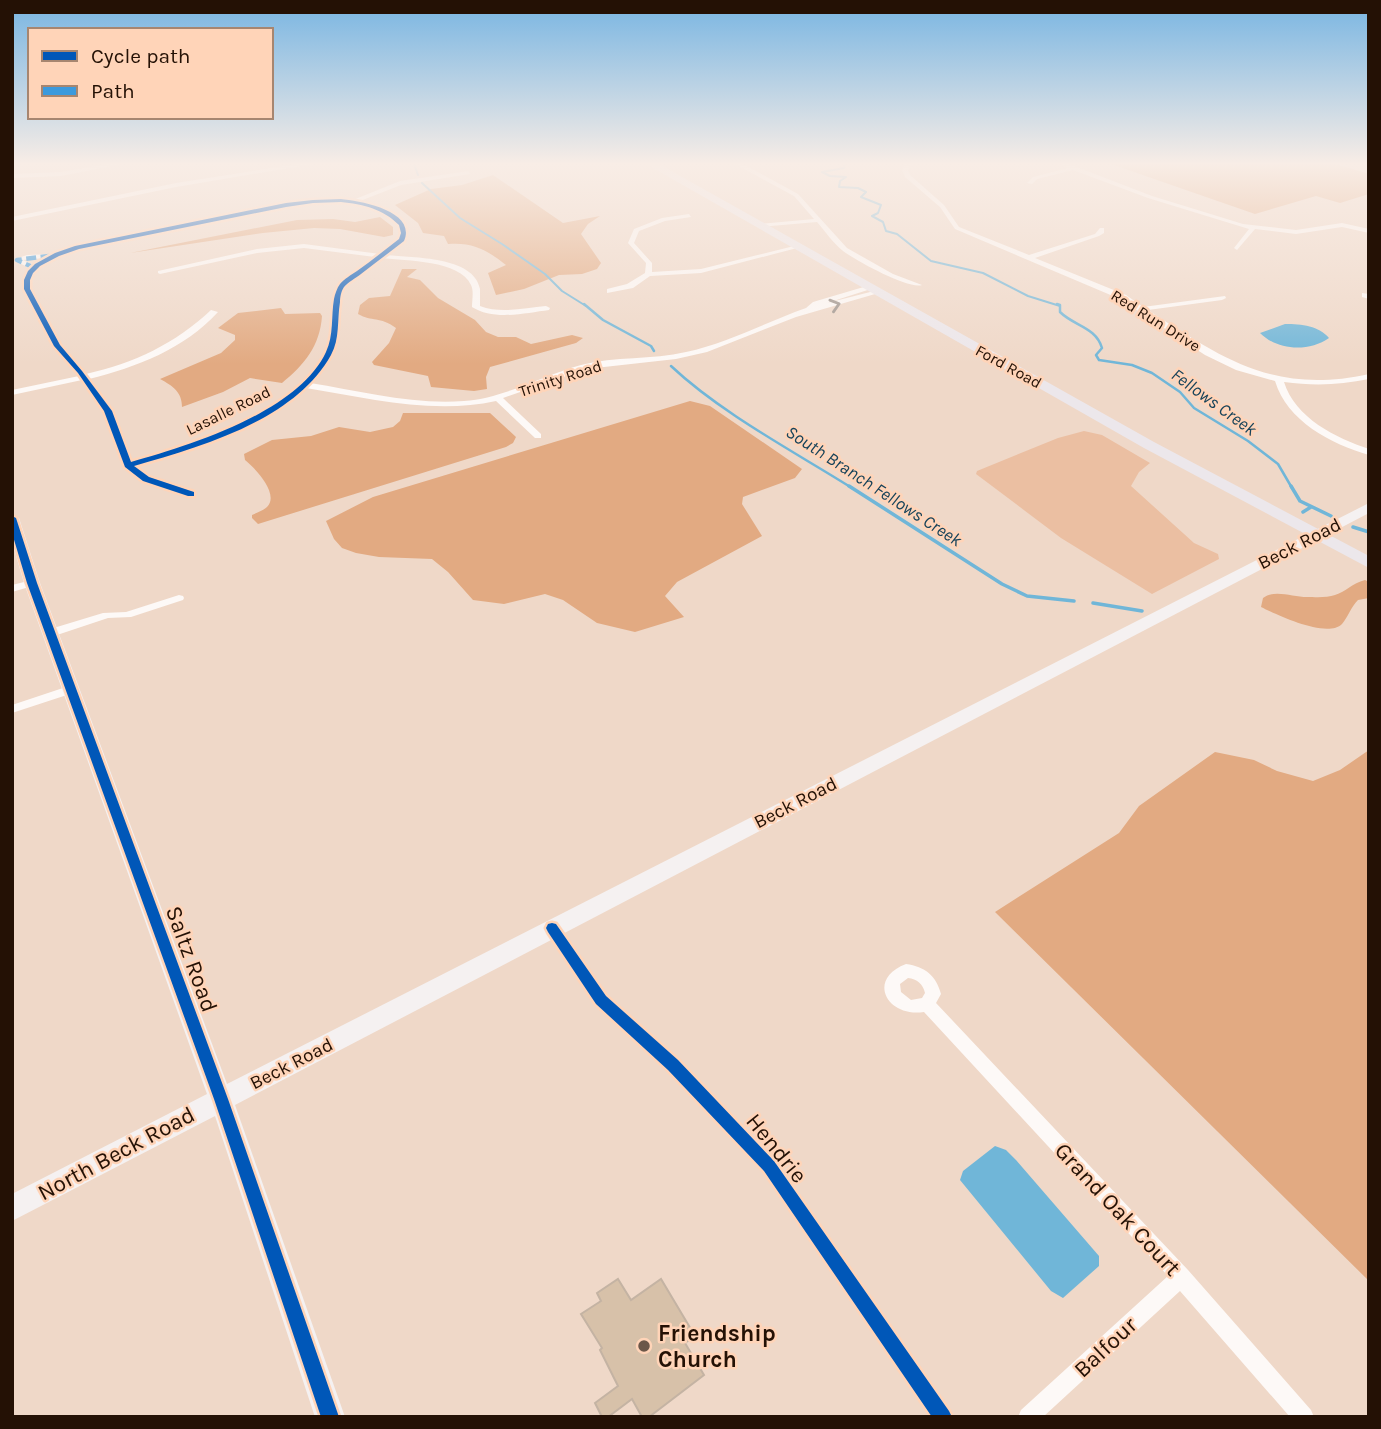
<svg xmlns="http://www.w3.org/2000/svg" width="1381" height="1429" viewBox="0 0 1381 1429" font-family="Karla,sans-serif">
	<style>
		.green { fill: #ebbfa2 }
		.forest { fill: #e2aa82 }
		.water { fill: #70b6d8 }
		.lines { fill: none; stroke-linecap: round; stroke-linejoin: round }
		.stream-far2 { stroke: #70b6d8; stroke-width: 2 }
		.stream-far1 { stroke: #70b6d8; stroke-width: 2.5 }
		.stream { stroke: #70b6d8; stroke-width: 3.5 }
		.building { fill: #d7c1a9; stroke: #c4b3a3; stroke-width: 2 }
		.street { fill: #fdf9f7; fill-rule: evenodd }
		.secondary { fill: #f5f1f1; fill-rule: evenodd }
		.primary { fill: #ece7eb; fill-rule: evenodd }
		.quiet { stroke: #3c9add; stroke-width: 4.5; stroke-dasharray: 10 4.5; stroke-linecap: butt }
		.cycleway-casing { stroke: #ffd4b8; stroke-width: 5 }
		.cycleway { fill: #0057b8; fill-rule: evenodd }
		.oneway { stroke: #9b918a }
		.poi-dot { fill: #6b5749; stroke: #ffd4b8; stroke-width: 2.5 }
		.labels { text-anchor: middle; stroke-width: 5; stroke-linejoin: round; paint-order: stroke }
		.far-street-label { font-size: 16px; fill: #241105; stroke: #ffd4b8 }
		.far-water-label { font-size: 18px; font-style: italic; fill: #17435a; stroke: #ffd4b8 }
		.street-label { font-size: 19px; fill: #241105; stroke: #ffd4b8 }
		.near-street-label { font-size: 23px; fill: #241105; stroke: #ffd4b8 }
		.near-poi-label { font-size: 23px; font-weight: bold; fill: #241105; stroke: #ffd4b8; text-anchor: start }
	</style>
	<rect width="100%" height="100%" fill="#efd8c8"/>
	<path class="green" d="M 1084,431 L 1102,435 L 1150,463 L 1139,472 L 1131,486 L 1194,543 L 1218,554 L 1219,559 L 1152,594 L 1061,538 L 976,474 L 977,471 L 1058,438 Z"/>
	<path class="forest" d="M 1111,164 L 1336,164 L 1369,174 L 1369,194 L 1340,203 L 1316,196 L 1255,214 Z
		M 493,175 L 563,223 L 600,216 L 588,224 L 581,234 L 601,263 L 597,269 L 582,274 L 559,275 L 524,289 L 496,295 L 488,273 L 506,265 C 487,250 473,242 448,244 L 444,236 L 423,233 L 418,223 L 395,205 L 431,189 L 462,185 Z
		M 380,217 L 393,227 L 393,235 L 384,237 L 340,229 L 314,228 L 263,233 L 130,253 L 297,220 L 333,219 L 355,222 Z
		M 402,269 L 417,269 L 407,277 L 420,280 L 438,298 L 475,320 L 486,332 L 498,337 L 516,337 L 531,344 L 572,335 L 583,338 L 576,343 L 490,367 L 486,377 L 487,389 L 474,391 L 431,387 L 428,376 L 374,365 L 372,362 L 389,343 L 396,328 C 380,316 372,322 358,314 L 360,305 L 369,298 L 390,296 Z
		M 281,308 L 285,314 L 320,313 L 322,316 C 320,346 304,365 282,383 L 250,378 L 223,392 L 182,407 C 182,392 173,386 160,379 L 221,353 L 235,340 L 235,335 L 218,328 L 238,313 Z
		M 690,401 L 710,406 L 802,469 L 795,478 L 743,497 L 742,504 L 762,536 L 677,582 L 665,596 L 684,617 L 635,632 L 597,623 L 563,600 L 545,594 L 504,604 L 473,600 L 448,572 L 432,559 L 379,557 L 356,553 L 342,548 L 334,539 L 326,521 L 373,497 Z
		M 403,413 L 490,413 L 516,437 L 513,443 L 506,447 L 258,524 L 252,518 L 252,515 C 256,513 264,510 267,507 C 280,494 255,468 245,460 L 244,454 L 272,440 L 311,436 L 339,427 L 370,432 L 393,427 L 400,421 Z
		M 1365,580 L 1369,582 L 1369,598 L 1358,600 C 1351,607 1348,617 1342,624 C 1327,639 1277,615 1261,607 L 1263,598 C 1274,589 1293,597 1307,597 C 1315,597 1327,598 1335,595 C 1346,592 1352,583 1365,580 Z
		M 1369,750 L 1369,1281 L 995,912 L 1119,833 L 1139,806 L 1215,752 L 1254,760 L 1277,771 L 1313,781 L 1340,770 Z"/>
	<path class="water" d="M 1285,324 C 1302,324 1319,326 1329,338 C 1309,352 1278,351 1260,333 Z
		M 995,1146 L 1006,1150 L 1016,1160 L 1099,1256 L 1099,1266 L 1063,1298 L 1051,1291 L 960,1180 L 963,1171 Z"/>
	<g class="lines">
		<path class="stream-far2" d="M 414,164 L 418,175
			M 845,164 L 844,168 L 822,172 L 830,176 L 846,177 L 840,181 L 839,187 L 858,188 L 866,192 L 861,197 L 881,205 L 878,213 L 872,216 L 883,222 L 886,231 L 897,234 L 931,261 L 983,273 L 1028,296 L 1060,306
			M 422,183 L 460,218 L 502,244 L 545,274 L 562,291 L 586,306"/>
		<path class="stream-far1" d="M 584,304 L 603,320 L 651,346 L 654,351
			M 1057,304 L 1060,305 L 1060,312 C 1074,326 1096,327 1102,348 L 1096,355 L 1099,360 L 1132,365 L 1152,373 L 1180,392 L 1194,408 L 1248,441 L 1278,464 L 1292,488
			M 671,366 C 721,413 793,451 852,488"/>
		<path class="stream" d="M 849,486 L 1002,584 L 1027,596 L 1074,601
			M 1291,486 L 1300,501 L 1331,516
			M 1303,512 L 1311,507
			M 1353,527 L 1369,532
			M 1093,603 L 1142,611"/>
	</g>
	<path class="building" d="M 618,1279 L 631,1300 L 661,1279 L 695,1336 L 685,1343 L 704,1375 L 649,1417 L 642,1417 L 632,1399 L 608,1417 L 602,1417 L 595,1403 L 618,1386 L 600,1350 L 602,1348 L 581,1314 L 601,1301 L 597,1293 Z"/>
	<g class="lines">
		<path class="street" d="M 107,164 L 122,164 L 61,176 L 12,178 L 12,174 L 61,172 Z
			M 297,164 L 313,164 L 176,187 L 12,221 L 12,217 L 176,183 Z
			M 735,164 L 743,164 L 798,194 L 847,248 L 893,274 L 922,285 C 909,290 855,260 843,251 C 833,243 825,231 817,222 L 758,227 L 758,225 L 760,224 L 814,219 L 794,196 Z
			M 905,164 L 911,164 L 908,170 L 910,175 L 944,205 L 959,227 L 1029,255 L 1095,234 L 1100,228 L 1104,228 L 1104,233 L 1099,236 L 1035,258 L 1126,295 L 1143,307 L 1225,296 L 1226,298 L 1222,300 L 1148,310 C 1223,359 1275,395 1369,374 L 1369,379 C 1340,385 1314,386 1284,382 C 1295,418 1336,438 1369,449 L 1369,455 C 1331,444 1287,421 1275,381 L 1236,370 L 1205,355 L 1120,299 L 955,229 L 940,207 L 905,177 L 902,170 Z
			M 1060,164 L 1069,164 L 1152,196 L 1243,224 L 1296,230 L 1342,223 L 1369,229 L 1369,233 L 1342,227 L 1296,234 L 1255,229 L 1237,250 L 1234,248 L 1249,229 L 1148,198 L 1073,170 L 1037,179 L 1032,184 L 1027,183 L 1033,177 L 1068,168 Z
			M 468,171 L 470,174 L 401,185 L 360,201 C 373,204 420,220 405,241 C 401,246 392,251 387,255 C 413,258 474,256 480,289 C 480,294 480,301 480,306 C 501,314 524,308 546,306 L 550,308 L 549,310 C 525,313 494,321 472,307 C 472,300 474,291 471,285 C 460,260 406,261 382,258 L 345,286 L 340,301 L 336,345 L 319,374 L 310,383 C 361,391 413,405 464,401 C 505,398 541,376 581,365 C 615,356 652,360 686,352 C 728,343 766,322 806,308 L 813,302 L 867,286 L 874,288 L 827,303 L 878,290 L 882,292 L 796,317 L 707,352 L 676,359 L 586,369 L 503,398 L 541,434 L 541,438 L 535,438 L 496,401 C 433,415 369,398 306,388 C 261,430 193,449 135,466 L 149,477 L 194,492 L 196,494 L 191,497 L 143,481 L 125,467 L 104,411 L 82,380 L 12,395 L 12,390 L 79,376 L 53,346 L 23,289 L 23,280 L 30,268 L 15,261 L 15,259 L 27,255 L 53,254 L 85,243 L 286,203 L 327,199 L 353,200 L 400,181 ZM 327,202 C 342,202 409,210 400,236 C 398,243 386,249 380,254 L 304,244 L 257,249 L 158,271 L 158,273 L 160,274 L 257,253 L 304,248 L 375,257 C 364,265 350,273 341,283 C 325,299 335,334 324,355 C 290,416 194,443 131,461 L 112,411 L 89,379 C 137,367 184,349 218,312 L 211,310 C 175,344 134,363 86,374 L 60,345 L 31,289 C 30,279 32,272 41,266 C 72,242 140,236 179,228 C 228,218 277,205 327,202 ZM 44,258 L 34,265 L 23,260 Z
			M 689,214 L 691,217 L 665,221 L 639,231 L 634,243 L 652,263 L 652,272 L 701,269 L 798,245 L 801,247 L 701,273 L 650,276 L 633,288 L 607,293 L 607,289 L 627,284 L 645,273 L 646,263 L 628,243 L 634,229 L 662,218 Z
			M 1362,293 L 1369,294 L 1369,299 L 1362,297 Z
			M 32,580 L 37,583 L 36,585 L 12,592 L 12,585 Z
			M 179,595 L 183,596 L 184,598 L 183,600 L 131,617 L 108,618 L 51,637 L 45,633 L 47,630 L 103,613 L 126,612 Z
			M 72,685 L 78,689 L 76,692 L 12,713 L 12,705 Z
			M 552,922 L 557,924 L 607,995 L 679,1060 L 775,1160 L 950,1410 L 953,1417 L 931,1417 L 763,1172 L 667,1070 L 595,1005 L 547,932 L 545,928 L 547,924 Z
			M 906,964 C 925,967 936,975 941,994 L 936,1003 L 1188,1270 L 1311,1410 L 1314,1417 L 1290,1417 L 1180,1291 L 1043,1417 L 1018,1417 L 1021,1410 L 1168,1276 L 924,1012 C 887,1018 866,979 906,964 ZM 908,978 C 917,979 923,984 925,993 L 922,998 L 911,1000 L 901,992 L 900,984 Z"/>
		<path class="secondary" d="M 1369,503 L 1369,513 L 235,1105 L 345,1417 L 315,1417 L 215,1116 L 12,1221 L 12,1194 L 207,1094 L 24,583 L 12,542 L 12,514 L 19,518 L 40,583 L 227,1084 Z"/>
		<path class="primary" d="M 646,164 L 659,164 L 1154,442 L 1369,556 L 1369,568 L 1144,448 Z"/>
		<path class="quiet" d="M 35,268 L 17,260 L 49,256"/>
		<g class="cycleway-casing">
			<path id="cycleway" d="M 341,199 C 361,201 417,211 404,241 C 390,252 375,263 361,274 C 356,278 348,282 344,287 C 341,291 340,298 340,302 C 337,320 340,339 331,355 C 295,420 201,447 134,466 L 149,477 L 194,492 L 194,496 L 188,496 L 143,481 L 125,467 L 104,411 L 78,373 L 54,346 L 24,289 L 24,280 L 28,271 L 35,264 L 55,253 L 75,246 L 286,203 L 313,200 ZM 341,202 C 363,204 383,209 399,225 L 401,233 L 399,239 C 385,250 371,261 357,271 C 351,275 344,279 340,284 C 337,288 335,294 334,299 C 331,316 334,335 326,352 C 298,412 191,445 131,462 L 112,411 L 82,371 L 60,345 L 30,289 L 30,280 L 33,273 L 40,266 L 59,256 L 79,249 L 286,207 L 313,203 Z
				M 12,516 L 16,518 L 37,583 L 228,1099 L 339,1417 L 321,1417 L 214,1099 L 27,583 L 12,533 Z
				M 552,923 L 556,924 L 606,996 L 678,1060 L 774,1161 L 949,1411 L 952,1417 L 932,1417 L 764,1171 L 668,1070 L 596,1004 L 548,932 L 546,928 L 548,924 Z"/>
		</g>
		<use href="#cycleway" class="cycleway"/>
	</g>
	<defs><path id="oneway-chevron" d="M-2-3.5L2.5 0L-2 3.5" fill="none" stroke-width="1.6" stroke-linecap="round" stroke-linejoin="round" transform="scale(1.75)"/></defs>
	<use class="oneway" href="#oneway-chevron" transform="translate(835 305) rotate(-17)"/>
	<linearGradient id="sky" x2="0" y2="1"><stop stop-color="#78b5e2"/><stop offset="0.45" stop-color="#f8ede6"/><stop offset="1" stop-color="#f8ede6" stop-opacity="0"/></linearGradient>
	<rect width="1381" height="364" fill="url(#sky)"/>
	<circle class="poi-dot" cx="644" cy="1346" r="7"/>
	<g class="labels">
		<g class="far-street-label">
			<text transform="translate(1156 320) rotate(32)" y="6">Red Run Drive</text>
			<text transform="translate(1009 366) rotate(29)" y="6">Ford Road</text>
			<text transform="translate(560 378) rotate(-18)" y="6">Trinity Road</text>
			<text transform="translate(228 410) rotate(-26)" y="6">Lasalle Road</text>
		</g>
		<g class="far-water-label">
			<text transform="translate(1214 402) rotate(36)" y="6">Fellows Creek</text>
			<text transform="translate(874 486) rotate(33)" y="6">South Branch Fellows Creek</text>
		</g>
		<g class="street-label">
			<text transform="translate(1299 543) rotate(-27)" y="7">Beck Road</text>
			<text transform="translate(795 802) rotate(-27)" y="7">Beck Road</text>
			<text transform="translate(291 1063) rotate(-27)" y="7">Beck Road</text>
		</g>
		<g class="near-street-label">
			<text transform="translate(192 959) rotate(70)" y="8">Saltz Road</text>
			<text transform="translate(777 1148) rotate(51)" y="8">Hendrie</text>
			<text transform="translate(116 1153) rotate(-28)" y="8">North Beck Road</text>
			<text transform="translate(1118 1209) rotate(47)" y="8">Grand Oak Court</text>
			<text transform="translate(1105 1347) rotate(-43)" y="8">Balfour</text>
		</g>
		<g class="near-poi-label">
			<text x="658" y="1341">Friendship<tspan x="658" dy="26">Church</tspan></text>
		</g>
	</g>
	<rect width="1381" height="1429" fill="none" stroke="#241105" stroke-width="28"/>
	<rect x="28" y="28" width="245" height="91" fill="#ffd4b8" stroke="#a78670" stroke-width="2"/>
	<rect x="42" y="51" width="35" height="10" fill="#0057b8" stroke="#a78670" stroke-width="2"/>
	<text x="91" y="63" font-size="21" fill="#241105">Cycle path</text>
	<rect x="42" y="86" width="35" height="10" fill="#3c9add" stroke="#a78670" stroke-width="2"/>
	<text x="91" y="98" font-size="21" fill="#241105">Path</text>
</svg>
